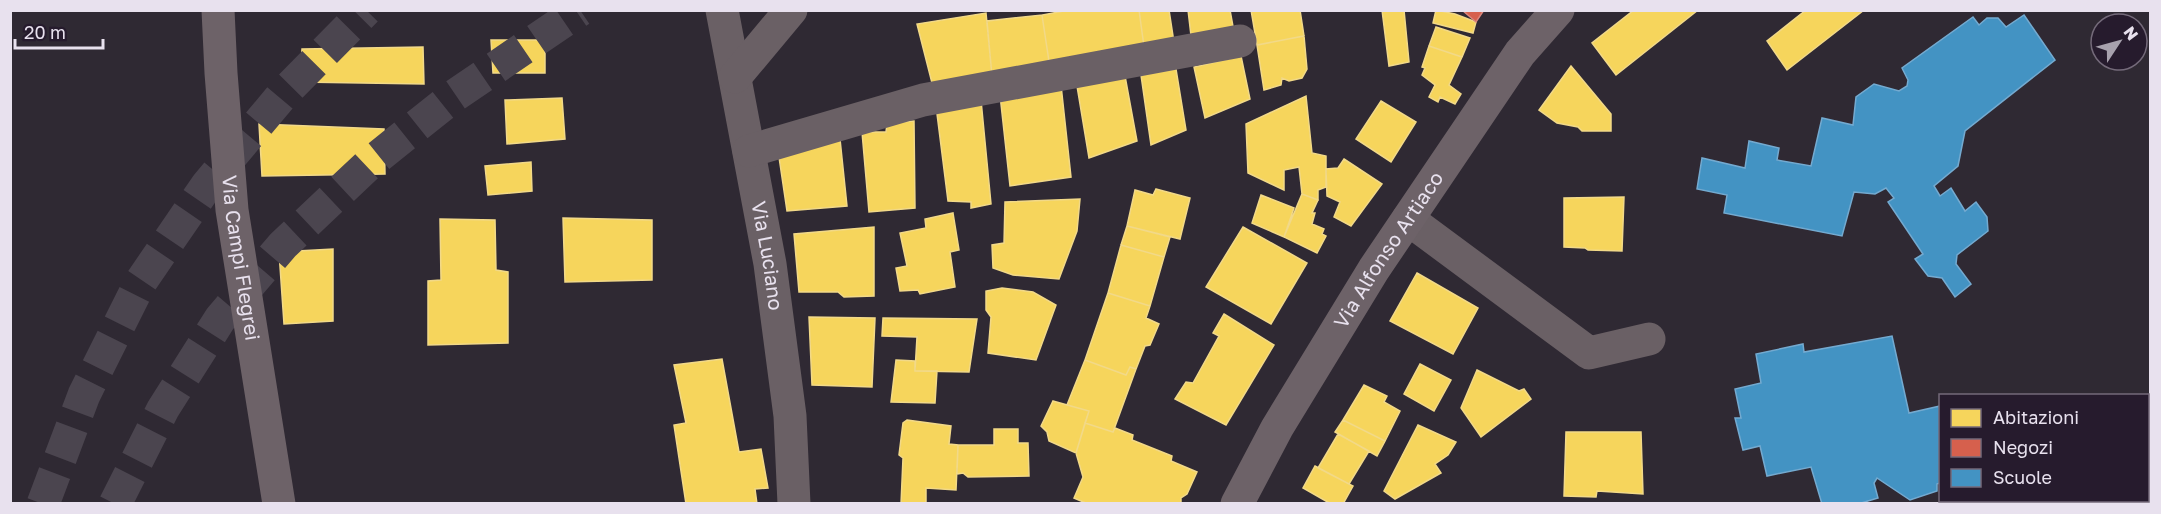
<svg xmlns="http://www.w3.org/2000/svg" width="2161" height="514" viewBox="0 0 2161 514" font-family="'Golos Text',sans-serif">
	<style>
		.homes { fill: #f6d55c; stroke: #f2d988; stroke-width: 1.5 }
		.shops { fill: #d6604d; stroke: #db877d; stroke-width: 1.5 }
		.schools { fill: #4393c3; stroke: #74aad0; stroke-width: 1.5 }
		.lines { fill: none; stroke-linecap: round; stroke-linejoin: round }
		.tertiary-tunnel { stroke: #4b454f; stroke-width: 33; stroke-dasharray: 33 16; stroke-linecap: butt }
		.minor { stroke: #6a6065; stroke-width: 33 }
		.secondary { stroke: #6d6268; stroke-width: 33 }
		.labels { text-anchor: middle; stroke-width: 6; stroke-linejoin: round; paint-order: stroke }
		.street-label { font-size: 20px; fill: #e8e1ee; stroke: #261b2d }
	</style>
	<rect width="100%" height="100%" fill="#2f2933"/>
	<path class="homes" d="M 1069,10 L 1139,10 L 1145,54 L 1050,68 L 1042,15 Z
		M 1139,10 L 1169,10 L 1175,49 L 1145,54 Z
		M 1188,10 L 1230,10 L 1234,32 L 1192,44 Z
		M 1251,10 L 1300,10 L 1304,36 L 1257,45 Z
		M 1382,10 L 1404,10 L 1409,62 L 1389,66 Z
		M 1436,10 L 1455,14 L 1476,22 L 1473,33 L 1433,23 Z
		M 1634,10 L 1698,10 L 1616,75 L 1592,43 Z
		M 1806,10 L 1864,10 L 1787,70 L 1767,41 Z
		M 986,13 L 992,76 L 933,87 L 917,24 Z
		M 1042,15 L 1050,68 L 992,76 L 987,21 Z
		M 1436,27 L 1470,38 L 1462,57 L 1429,46 Z
		M 1304,36 L 1307,69 L 1302,78 L 1289,81 L 1282,78 L 1281,85 L 1264,90 L 1257,45 Z
		M 491,40 L 545,40 L 545,73 L 493,73 Z
		M 1429,46 L 1462,57 L 1449,85 L 1461,94 L 1455,104 L 1440,97 L 1438,102 L 1429,97 L 1435,85 L 1422,75 L 1425,68 L 1422,67 Z
		M 423,47 L 424,84 L 300,82 L 302,49 Z
		M 1241,56 L 1250,99 L 1205,118 L 1194,67 Z
		M 1571,66 L 1611,114 L 1611,131 L 1582,131 L 1578,127 L 1557,123 L 1539,110 Z
		M 1176,69 L 1186,130 L 1151,145 L 1141,75 Z
		M 1125,76 L 1137,141 L 1089,158 L 1077,86 Z
		M 1061,85 L 1071,177 L 1010,186 L 1000,95 Z
		M 1306,96 L 1312,153 L 1326,156 L 1326,187 L 1318,190 L 1318,200 L 1302,194 L 1299,167 L 1284,170 L 1284,190 L 1248,173 L 1246,124 Z
		M 562,98 L 565,139 L 507,144 L 505,100 Z
		M 981,100 L 991,204 L 971,208 L 971,202 L 948,201 L 936,106 Z
		M 1381,101 L 1416,122 L 1391,162 L 1356,139 Z
		M 914,121 L 915,208 L 869,212 L 862,132 L 886,132 L 887,123 Z
		M 259,124 L 384,129 L 385,174 L 262,176 Z
		M 840,139 L 847,206 L 787,211 L 779,157 Z
		M 1344,159 L 1382,184 L 1351,226 L 1334,217 L 1340,202 L 1327,196 L 1326,169 L 1338,168 Z
		M 531,162 L 532,191 L 488,195 L 485,166 Z
		M 1156,189 L 1190,198 L 1180,239 L 1127,226 L 1135,190 L 1153,195 Z
		M 1302,194 L 1318,200 L 1312,213 L 1315,213 L 1312,224 L 1324,229 L 1322,234 L 1326,236 L 1317,253 L 1284,237 Z
		M 1261,195 L 1294,208 L 1284,237 L 1252,223 Z
		M 1624,197 L 1622,251 L 1588,250 L 1585,248 L 1564,247 L 1564,198 Z
		M 1080,199 L 1077,231 L 1059,279 L 1013,275 L 993,268 L 992,245 L 1004,243 L 1005,202 Z
		M 953,213 L 959,250 L 950,252 L 955,287 L 920,294 L 918,290 L 900,291 L 896,268 L 907,266 L 900,233 L 926,228 L 925,219 Z
		M 563,218 L 652,220 L 652,280 L 565,282 Z
		M 440,219 L 495,220 L 496,270 L 508,272 L 508,343 L 428,345 L 428,281 L 441,280 Z
		M 1127,226 L 1170,237 L 1164,257 L 1121,245 Z
		M 874,227 L 874,296 L 844,297 L 838,292 L 799,292 L 794,234 Z
		M 1243,227 L 1307,263 L 1271,324 L 1206,287 Z
		M 1121,245 L 1164,257 L 1150,306 L 1108,293 Z
		M 333,249 L 333,321 L 284,324 L 279,252 Z
		M 1417,273 L 1478,308 L 1453,354 L 1390,321 Z
		M 1002,288 L 1033,292 L 1056,305 L 1036,360 L 988,353 L 991,317 L 986,310 L 986,291 Z
		M 1108,293 L 1150,306 L 1146,318 L 1159,324 L 1150,345 L 1145,346 L 1136,369 L 1130,367 L 1126,375 L 1085,360 Z
		M 1224,314 L 1274,345 L 1226,425 L 1175,399 L 1186,382 L 1193,383 L 1219,336 L 1213,333 Z
		M 809,317 L 875,318 L 872,387 L 812,385 Z
		M 883,318 L 977,319 L 969,372 L 915,371 L 917,337 L 882,336 Z
		M 722,359 L 739,452 L 761,449 L 768,488 L 755,489 L 757,504 L 686,504 L 674,425 L 686,423 L 674,365 Z
		M 896,360 L 915,361 L 915,371 L 937,371 L 935,403 L 891,402 Z
		M 1085,360 L 1126,375 L 1130,367 L 1136,369 L 1113,432 L 1085,423 L 1089,411 L 1067,405 Z
		M 1420,364 L 1451,380 L 1434,411 L 1404,394 Z
		M 1477,370 L 1519,391 L 1524,389 L 1531,399 L 1481,437 L 1461,408 Z
		M 1364,385 L 1387,396 L 1384,402 L 1400,411 L 1385,441 L 1343,420 Z
		M 1053,401 L 1089,411 L 1076,453 L 1049,441 L 1047,432 L 1041,426 Z
		M 907,420 L 951,426 L 949,444 L 958,445 L 956,490 L 926,488 L 926,504 L 901,504 L 903,458 L 899,455 L 903,423 Z
		M 1343,420 L 1385,441 L 1377,456 L 1335,432 Z
		M 1085,423 L 1113,432 L 1115,428 L 1133,435 L 1132,440 L 1172,456 L 1171,461 L 1197,472 L 1187,494 L 1181,498 L 1181,504 L 1088,504 L 1074,498 L 1083,477 L 1076,453 Z
		M 1418,425 L 1456,442 L 1448,455 L 1435,464 L 1441,473 L 1395,499 L 1384,491 Z
		M 994,429 L 1018,429 L 1018,443 L 1028,443 L 1029,476 L 968,477 L 963,473 L 957,474 L 958,445 L 994,445 Z
		M 1566,432 L 1641,432 L 1643,494 L 1597,491 L 1596,497 L 1564,496 Z
		M 1338,434 L 1369,451 L 1349,484 L 1318,468 Z
		M 1315,466 L 1353,486 L 1343,504 L 1331,504 L 1303,488 Z"/>
	<path class="shops" d="M 1462,10 L 1484,10 L 1476,22 Z"/>
	<path class="schools" d="M 2024,15 L 2055,60 L 1965,131 L 1958,166 L 1934,186 L 1940,196 L 1951,188 L 1965,211 L 1976,202 L 1987,217 L 1988,231 L 1957,255 L 1956,264 L 1971,284 L 1955,297 L 1942,278 L 1928,276 L 1915,259 L 1923,254 L 1888,202 L 1894,198 L 1886,188 L 1875,194 L 1854,192 L 1842,236 L 1724,213 L 1727,195 L 1697,189 L 1702,158 L 1745,168 L 1749,141 L 1779,148 L 1777,160 L 1811,166 L 1822,118 L 1853,125 L 1856,97 L 1874,84 L 1899,91 L 1907,86 L 1908,80 L 1902,68 L 1973,17 L 1979,25 L 1987,18 L 1998,18 L 2006,27 Z
		M 1892,336 L 1909,413 L 1940,406 L 1940,483 L 1937,484 L 1937,491 L 1910,500 L 1877,478 L 1874,483 L 1878,498 L 1858,504 L 1822,504 L 1811,467 L 1767,476 L 1760,446 L 1743,450 L 1735,418 L 1741,418 L 1735,389 L 1761,383 L 1756,354 L 1803,344 L 1804,352 Z"/>
	<g class="lines">
		<path class="tertiary-tunnel" d="M 43,504 L 84,395 L 140,283 L 207,185 L 284,93 L 366,10
			M 115,504 L 163,409 L 220,319 L 283,245 L 369,164 L 454,96 L 580,10"/>
		<g class="minor">
			<path id="s1" d="M 722,10 L 770,264 L 790,416 L 794,504"/>
			<path d="M 735,77 L 791,10"/>
			<path d="M 749,151 L 923,100 L 1240,41"/>
			<path d="M 1408,219 L 1589,353 L 1649,339"/>
		</g>
		<g class="secondary">
			<path id="s2" d="M 218,10 L 221,73 L 232,210 L 279,504"/>
			<path id="s3" d="M 1237,504 L 1277,428 L 1374,269 L 1520,53 L 1558,10"/>
		</g>
	</g>
	<g class="labels">
		<g class="street-label">
			<text dy="7" stroke="none"><textPath href="#s3" startOffset="296">Via Alfonso Artiaco</textPath></text>
			<text dy="7" stroke="none"><textPath href="#s1" startOffset="250">Via Luciano</textPath></text>
			<text dy="7" stroke="none"><textPath href="#s2" startOffset="249">Via Campi Flegrei</textPath></text>
		</g>
	</g>
	<rect width="2161" height="514" fill="none" stroke="#e8e1ee" stroke-width="24"/>
	<rect x="1939" y="394" width="210" height="108" fill="#261b2d" stroke="#746a7a" stroke-width="1.5"/>
	<rect x="1951" y="409" width="30" height="18" fill="#f6d55c" stroke="#746a7a" stroke-width="1.5"/>
	<text x="1993" y="424" font-size="18" fill="#e8e1ee">Abitazioni</text>
	<rect x="1951" y="439" width="30" height="18" fill="#d6604d" stroke="#746a7a" stroke-width="1.5"/>
	<text x="1993" y="454" font-size="18" fill="#e8e1ee">Negozi</text>
	<rect x="1951" y="469" width="30" height="18" fill="#4393c3" stroke="#746a7a" stroke-width="1.5"/>
	<text x="1993" y="484" font-size="18" fill="#e8e1ee">Scuole</text>
	<g transform="translate(2119 42) rotate(54)"><circle r="28" fill="#261b2d" stroke="#746a7a" stroke-width="1.5"/>
	<path d="M0-4.5L10 22L0 15L-10 22Z" fill="#a7a1ad"/>
	<text y="-9" font-size="16" font-weight="bold" text-anchor="middle" fill="#e8e1ee">N</text>
	</g>
	<path d="M15 39v9h88v-9" fill="none" stroke="#e8e1ee" stroke-width="3"/>
	<text x="24" y="39" font-size="18" fill="#e8e1ee" stroke="#261b2d" stroke-width="4.5" paint-order="stroke">20 m</text>
</svg>
